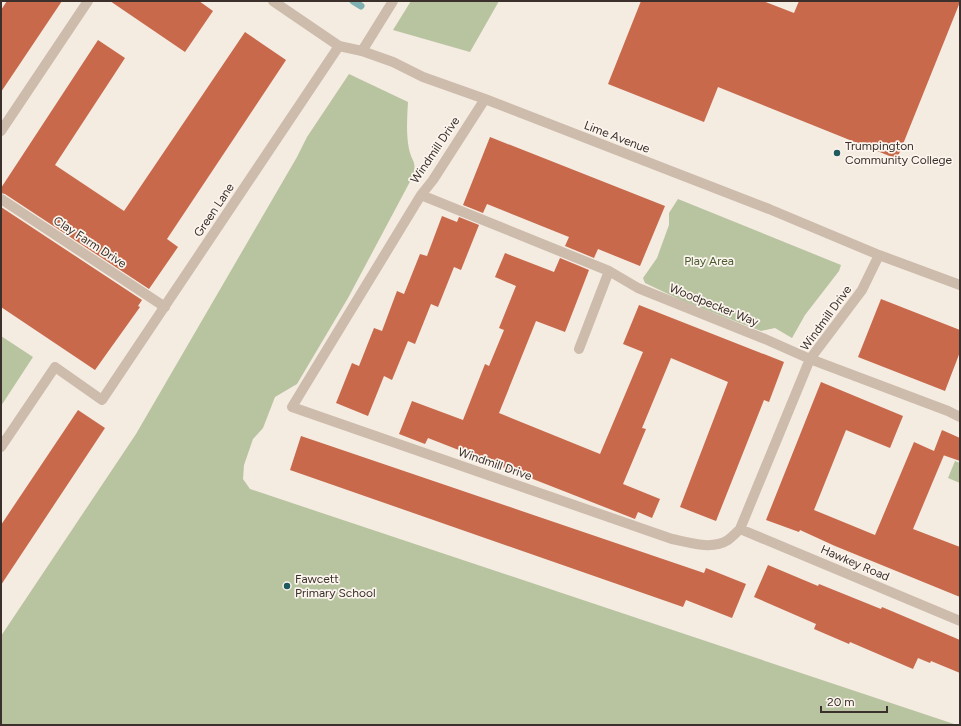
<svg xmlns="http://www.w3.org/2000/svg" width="961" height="726" viewBox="0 0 961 726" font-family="Figtree,sans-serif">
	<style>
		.green { fill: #b8c4a0 }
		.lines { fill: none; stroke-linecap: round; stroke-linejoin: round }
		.stream { stroke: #7fb0b2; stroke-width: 7 }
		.building { fill: #c8694b }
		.minor { stroke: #cdbbac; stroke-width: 10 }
		.poi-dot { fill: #1f5a5e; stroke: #fbf5ee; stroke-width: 1.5 }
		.labels { text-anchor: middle; stroke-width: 3.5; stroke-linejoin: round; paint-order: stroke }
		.street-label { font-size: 12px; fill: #3b302b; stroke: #fbf5ee }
		.poi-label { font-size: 12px; fill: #3b302b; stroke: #fbf5ee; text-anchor: start }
		.park-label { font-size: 12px; fill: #4a5a2e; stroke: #fbf5ee }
	</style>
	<rect width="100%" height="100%" fill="#f4ebe1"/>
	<path class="green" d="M 411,1 L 499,1 L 470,52 L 393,30 Z
		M 349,74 L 408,102 C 407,118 406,134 409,149 C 412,163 417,160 413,176 L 348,298 L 297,384 L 275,397 L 263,428 L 253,439 L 244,465 L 243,479 L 250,489 L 957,725 L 1,725 L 1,636 L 136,434 L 297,157 L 307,137 Z
		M 678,199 L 841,265 L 839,271 L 805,315 L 792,338 L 775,328 L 761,331 L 685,302 L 645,283 L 643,278 L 657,258 L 669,225 L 669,213 Z
		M 1,336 L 33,357 L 1,406 Z
		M 955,461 L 960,463 L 960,483 L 948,478 Z"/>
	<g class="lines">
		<path class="stream" d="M 353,1 L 361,6"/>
	</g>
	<path class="building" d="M 7,1 L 62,1 L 1,92 L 1,10 Z
		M 110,1 L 199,1 L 213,11 L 185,52 Z
		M 641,1 L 763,1 L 794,13 L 799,1 L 960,1 L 960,2 L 897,159 L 718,87 L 704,122 L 608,84 Z
		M 245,32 L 286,60 L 167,239 L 178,247 L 149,289 L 5,194 L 1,193 L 1,188 L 98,40 L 125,58 L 55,165 L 124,211 Z
		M 490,137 L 665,206 L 640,266 L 598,249 L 594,258 L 565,246 L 569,237 L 487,204 L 483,213 L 463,205 Z
		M 1,207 L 142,300 L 138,306 L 140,307 L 95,370 L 1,307 Z
		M 442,216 L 457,222 L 459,217 L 479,225 L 461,270 L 454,267 L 438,307 L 431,304 L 415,344 L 408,341 L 392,380 L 384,376 L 368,416 L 336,403 L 352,363 L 359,366 L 374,328 L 382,331 L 397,291 L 404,294 L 420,254 L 427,256 Z
		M 505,253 L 554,272 L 560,258 L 589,270 L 565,332 L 536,321 L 499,413 L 600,454 L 643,352 L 623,344 L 639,305 L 784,362 L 769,402 L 764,400 L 716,521 L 680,507 L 728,382 L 671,358 L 642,428 L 646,429 L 623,484 L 660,499 L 652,518 L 638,512 L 635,519 L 428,438 L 425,444 L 399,434 L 412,401 L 463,420 L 485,364 L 489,366 L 504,330 L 499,328 L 516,286 L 495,277 Z
		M 881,299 L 960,330 L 960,352 L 945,391 L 858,357 Z
		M 821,382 L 903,416 L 890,448 L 846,430 L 814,510 L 875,535 L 914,442 L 934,451 L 942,430 L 960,438 L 960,461 L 940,454 L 944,455 L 913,529 L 960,547 L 960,597 L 835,546 L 800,530 L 799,532 L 766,520 Z
		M 78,410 L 105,428 L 1,585 L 1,525 Z
		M 301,436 L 704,573 L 706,568 L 746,584 L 732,618 L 686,600 L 683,607 L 290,470 Z
		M 768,565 L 818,586 L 819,584 L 881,609 L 882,607 L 960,640 L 960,673 L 931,661 L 930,663 L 918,658 L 913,669 L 850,642 L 849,644 L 814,629 L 816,624 L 754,597 Z"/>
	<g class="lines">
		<path class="minor" d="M 273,1 L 339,46 L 362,51 L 393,62 L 423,77 L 485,99 L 769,209 L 879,255 L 960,285
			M 362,51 L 393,1
			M 485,99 L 433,180 L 421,195 L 292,407 L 672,539 C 690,543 712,550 728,540 C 732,537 736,533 740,529 L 810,359 L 862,290 L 879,255
			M 1,131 L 88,1
			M 421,195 L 609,271 L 638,288 L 765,339 L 810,359 L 948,411 L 960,417
			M 1,199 L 165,307
			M 579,349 L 609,271
			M 1,447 L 55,367 L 102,400 L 339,46
			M 740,529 L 960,621"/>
	</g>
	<g class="poi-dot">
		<circle cx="837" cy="153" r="4"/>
		<circle cx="287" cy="586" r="4"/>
	</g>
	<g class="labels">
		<g class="street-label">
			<text transform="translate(617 137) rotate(21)" y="4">Lime Avenue</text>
			<text transform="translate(435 150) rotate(-56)" y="4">Windmill Drive</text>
			<text transform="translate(214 210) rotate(-56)" y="4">Green Lane</text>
			<text transform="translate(90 242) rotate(33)" y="4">Clay Farm Drive</text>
			<text transform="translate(714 305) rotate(22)" y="4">Woodpecker Way</text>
			<text transform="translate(826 318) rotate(-54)" y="4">Windmill Drive</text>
			<text transform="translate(495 464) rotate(19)" y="4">Windmill Drive</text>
			<text transform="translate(855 563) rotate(23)" y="4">Hawkey Road</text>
		</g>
		<g class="poi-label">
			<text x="845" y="150">Trumpington<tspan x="845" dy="14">Community College</tspan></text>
			<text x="295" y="583">Fawcett<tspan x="295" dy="14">Primary School</tspan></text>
		</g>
		<g class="park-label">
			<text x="709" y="265">Play Area</text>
		</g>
	</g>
	<rect width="961" height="726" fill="none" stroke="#3b302b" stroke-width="4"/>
	<path d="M821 706v6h66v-6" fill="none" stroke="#3b302b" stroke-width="2"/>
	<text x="827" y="706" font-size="12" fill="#3b302b" stroke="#fbf5ee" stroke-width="3" paint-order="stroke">20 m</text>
</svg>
